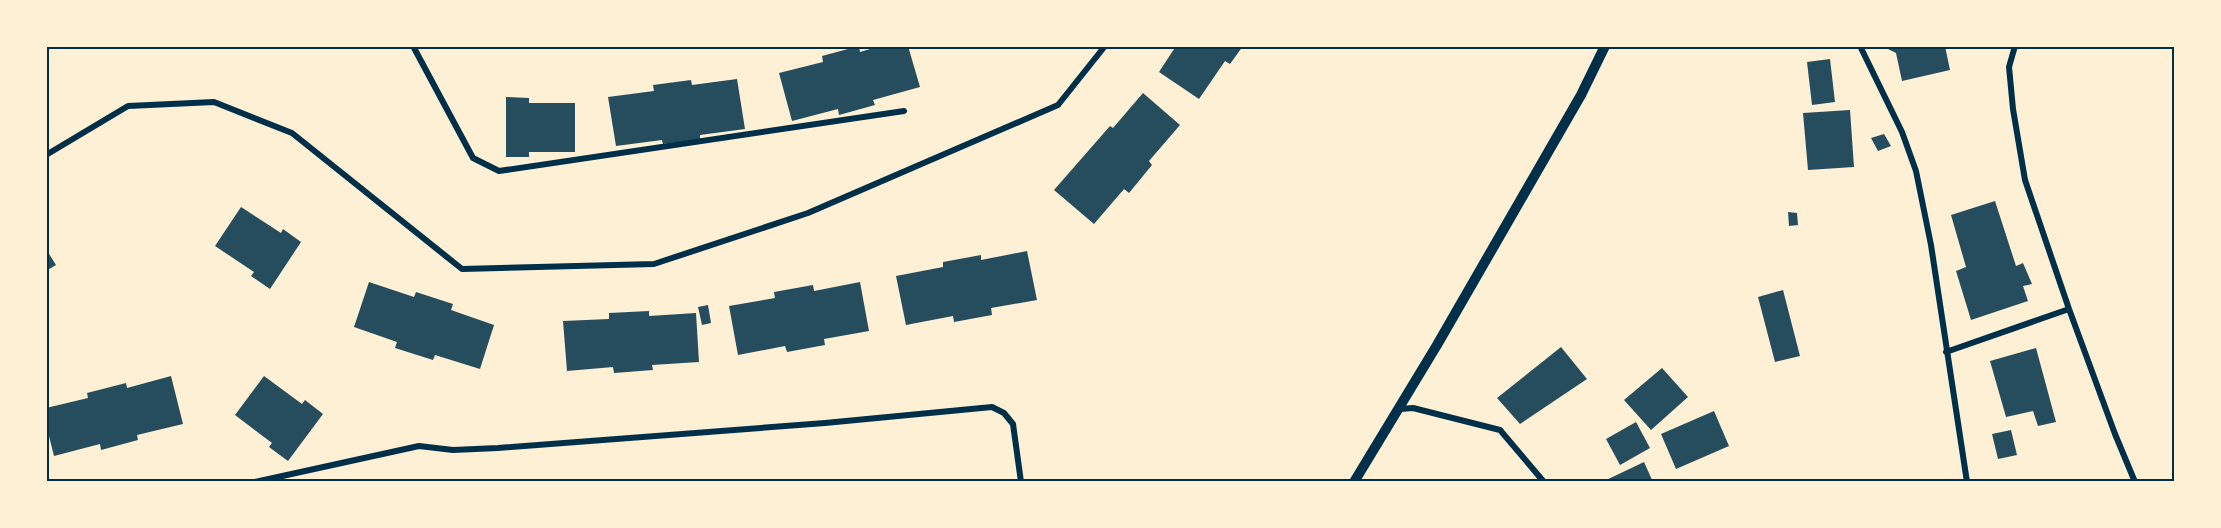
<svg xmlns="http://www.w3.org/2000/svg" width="2221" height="528" viewBox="0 0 2221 528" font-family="'Nunito Sans',sans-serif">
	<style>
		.building { fill: #264d5e }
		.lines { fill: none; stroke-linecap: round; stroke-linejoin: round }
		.minor { stroke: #003049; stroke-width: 6 }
		.tertiary { stroke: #003049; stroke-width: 10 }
		.neatline { fill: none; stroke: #003049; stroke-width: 2 }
	</style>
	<rect width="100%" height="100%" fill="#fdf0d5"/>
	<path class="building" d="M 859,46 L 860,52 L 880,46 L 908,46 L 920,87 L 873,100 L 875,105 L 839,115 L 838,109 L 792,121 L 779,73 L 823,62 L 822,56 Z
		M 1176,46 L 1243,46 L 1230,64 L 1225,61 L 1199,99 L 1159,72 Z
		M 1882,46 L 1945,46 L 1950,70 L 1902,81 L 1896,53 Z
		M 1830,59 L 1835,102 L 1812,105 L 1807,62 Z
		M 737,79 L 745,129 L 700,135 L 700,139 L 663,144 L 662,140 L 616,146 L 608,97 L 654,91 L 653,85 L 691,80 L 692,85 Z
		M 1143,93 L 1180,125 L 1149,161 L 1152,165 L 1129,193 L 1124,189 L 1094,224 L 1054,190 L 1110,126 L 1113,128 Z
		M 506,97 L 529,98 L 529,103 L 575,103 L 575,152 L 529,152 L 529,157 L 506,157 Z
		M 1850,110 L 1854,167 L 1808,170 L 1803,113 Z
		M 1884,134 L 1891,146 L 1878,151 L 1871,138 Z
		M 1995,201 L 2016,266 L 2023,263 L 2032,284 L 2023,286 L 2028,301 L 1971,320 L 1956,271 L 1966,267 L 1951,215 Z
		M 241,207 L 281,233 L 283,229 L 301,242 L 270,289 L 251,276 L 254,272 L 215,246 Z
		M 1788,212 L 1797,213 L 1798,225 L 1789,226 Z
		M 46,249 L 56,265 L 46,271 Z
		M 1027,251 L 1037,300 L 991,308 L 992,315 L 954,322 L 953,316 L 906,325 L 896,276 L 943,267 L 943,262 L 981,255 L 981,260 Z
		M 369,282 L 414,297 L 416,292 L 453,304 L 451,310 L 494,325 L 480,369 L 435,355 L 433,360 L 395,348 L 397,342 L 354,327 Z
		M 860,282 L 869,331 L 824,339 L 825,345 L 787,352 L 785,346 L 738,355 L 729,306 L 775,298 L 774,292 L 813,285 L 814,291 Z
		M 1783,290 L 1800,356 L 1775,362 L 1758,297 Z
		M 708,305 L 711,323 L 702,325 L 698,307 Z
		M 649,311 L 649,316 L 696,313 L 699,362 L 652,365 L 653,370 L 614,373 L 613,367 L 567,371 L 563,321 L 609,319 L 609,313 Z
		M 1561,347 L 1587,379 L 1520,424 L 1497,398 Z
		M 2036,348 L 2056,422 L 2038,426 L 2033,411 L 2006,417 L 1990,361 Z
		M 1662,368 L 1688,397 L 1651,430 L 1624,400 Z
		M 171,376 L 183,424 L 137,435 L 138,440 L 101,450 L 100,444 L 54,456 L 46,424 L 46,408 L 88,398 L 87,393 L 126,383 L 127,388 Z
		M 264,376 L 302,404 L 305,400 L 323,414 L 288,461 L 269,447 L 272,443 L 235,415 Z
		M 1714,411 L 1729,446 L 1676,469 L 1661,434 Z
		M 1636,422 L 1650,448 L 1620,465 L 1606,439 Z
		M 2011,430 L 2017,455 L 1998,459 L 1992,434 Z
		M 1644,462 L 1653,482 L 1602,482 Z"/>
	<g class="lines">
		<path class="minor" d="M 413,46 L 473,158 L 499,171 L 904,111
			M 1860,46 L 1902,132 L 1916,171 L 1931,245 L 1967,482
			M 2015,46 L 2009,67 L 2013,109 L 2025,180 L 2069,309 L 2115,434 L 2135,482
			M 46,155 L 128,106 L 214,102 L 292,133 L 462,269 L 654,264 L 808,213 L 1058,105 L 1105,46
			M 1946,352 L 2069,309
			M 1400,409 L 1413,408 L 1500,430 L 1544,482
			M 255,482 L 419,446 L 453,450 L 498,448 L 825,423 L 992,407 L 1004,413 L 1013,424 L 1021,482"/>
		<path class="tertiary" d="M 1354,482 L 1437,345 L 1581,95 L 1605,46"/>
	</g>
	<rect width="2221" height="528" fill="none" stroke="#fdf0d5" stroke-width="96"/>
	<rect x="48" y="48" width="2125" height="432" class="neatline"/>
</svg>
